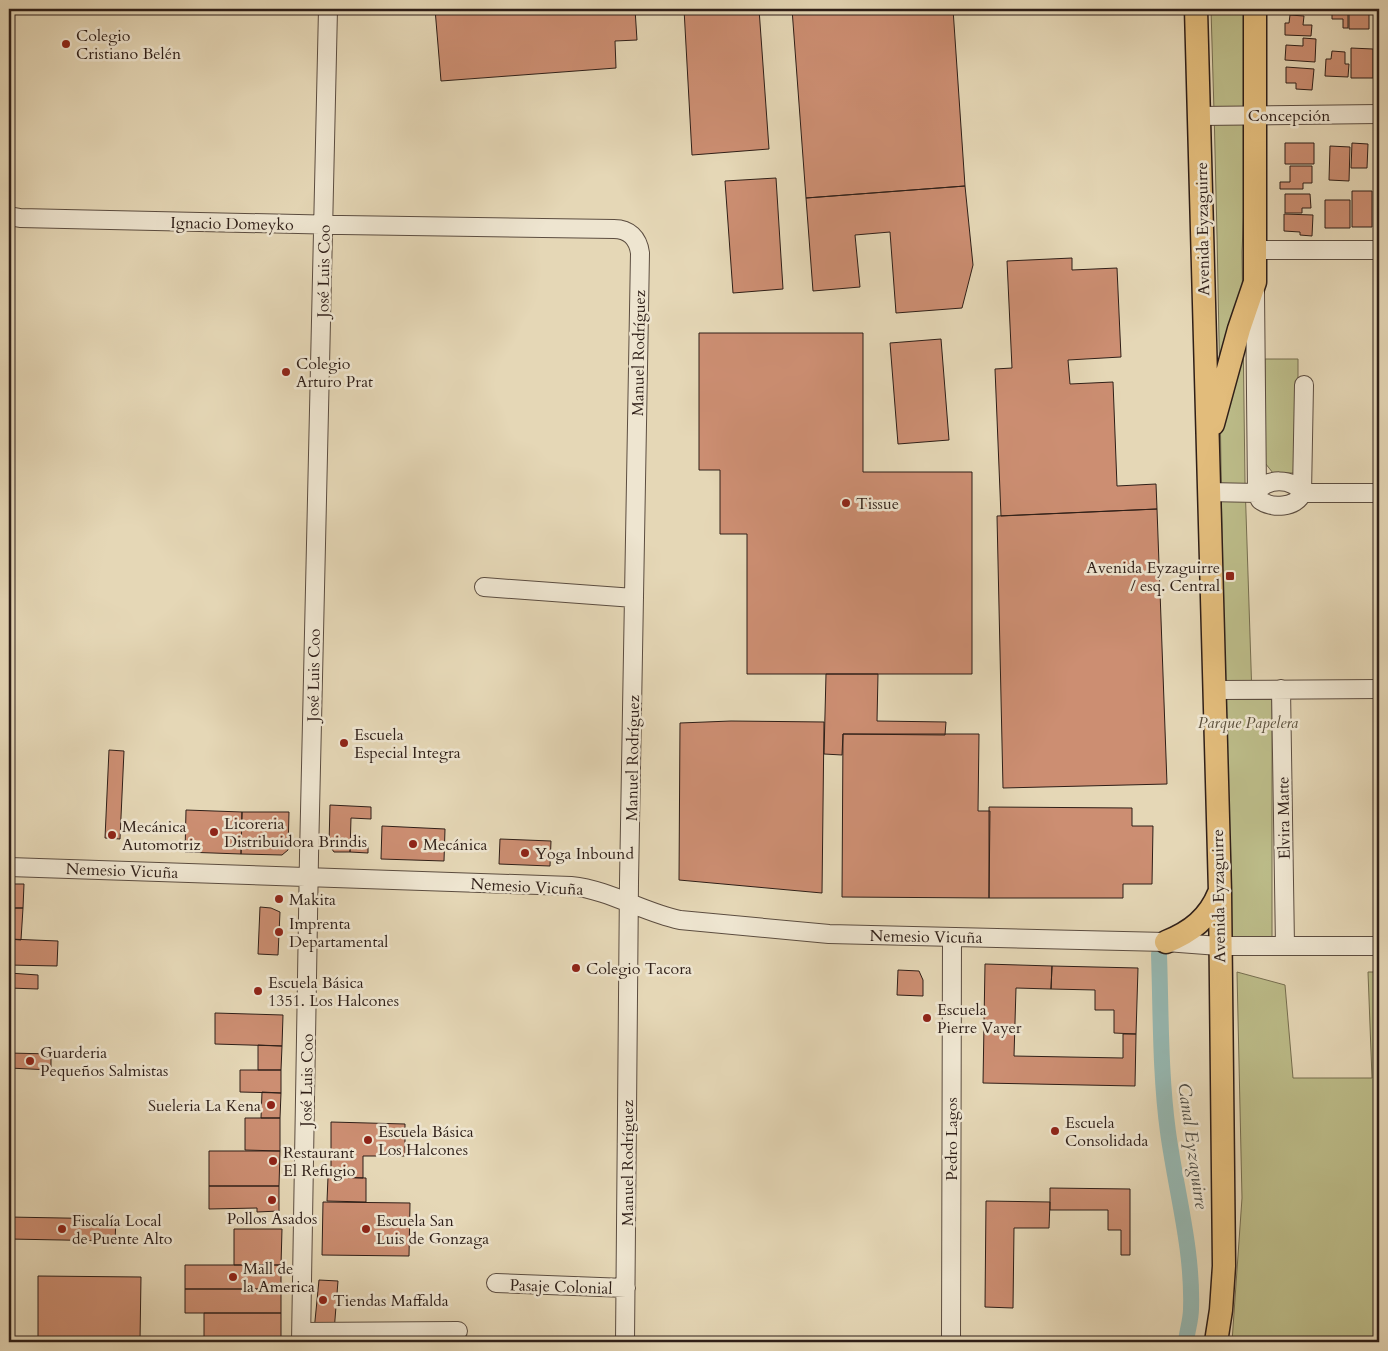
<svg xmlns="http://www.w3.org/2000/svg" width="1388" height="1351" viewBox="0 0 1388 1351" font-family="Cardo,serif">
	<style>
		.green { fill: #bcbc89; stroke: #766e50 }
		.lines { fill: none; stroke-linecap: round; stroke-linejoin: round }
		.canal { stroke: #96b8b2; stroke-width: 16 }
		.building { fill: #cc8e72; stroke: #2f1f18 }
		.minor-casing { stroke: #5c4d40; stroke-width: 20 }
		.major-casing { stroke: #2f1f18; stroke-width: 25 }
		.minor { stroke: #eee5d0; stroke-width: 18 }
		.major { stroke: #e2bc7b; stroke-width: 22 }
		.poi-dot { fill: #8f2418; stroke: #eee5d0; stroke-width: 2 }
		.labels { text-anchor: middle; stroke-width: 5; stroke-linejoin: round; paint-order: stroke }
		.poi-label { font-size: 16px; fill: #2f1f18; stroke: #eee5d0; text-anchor: start }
		.street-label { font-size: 16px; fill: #2f1f18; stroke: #eee5d0 }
		.park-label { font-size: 16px; font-style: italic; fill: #594e3a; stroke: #eee5d0 }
		.water-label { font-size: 18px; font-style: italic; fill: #4e4d46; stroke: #eee5d0 }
	</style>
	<rect width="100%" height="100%" fill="#e5d7b6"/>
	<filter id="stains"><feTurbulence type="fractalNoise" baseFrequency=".004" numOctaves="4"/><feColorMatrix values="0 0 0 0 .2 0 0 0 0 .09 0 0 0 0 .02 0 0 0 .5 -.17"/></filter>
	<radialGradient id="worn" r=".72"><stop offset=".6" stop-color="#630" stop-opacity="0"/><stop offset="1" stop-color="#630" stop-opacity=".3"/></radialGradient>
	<path class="green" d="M 1211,9 L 1245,9 L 1249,89 L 1242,252 L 1245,482 L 1252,697 L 1272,697 L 1272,937 L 1226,937 C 1223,628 1221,318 1211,9 Z
		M 1265,359 L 1298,359 L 1298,473 L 1273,473 L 1265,463 Z
		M 1237,972 L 1285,985 L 1293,1078 L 1372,1078 L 1368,972 L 1379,972 L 1379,1342 L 1232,1342 L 1242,1198 Z"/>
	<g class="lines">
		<path class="canal" d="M 1159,954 C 1161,1013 1160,1073 1168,1132 C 1176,1191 1193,1249 1191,1309 C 1191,1320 1187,1331 1186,1342"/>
	</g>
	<path class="building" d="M 435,9 L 635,9 L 637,40 L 615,41 L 616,68 L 441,81 Z
		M 684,9 L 759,9 L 769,149 L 692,155 Z
		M 792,9 L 953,9 L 965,186 L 806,198 Z
		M 1332,9 L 1348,9 L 1348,28 L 1343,28 L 1343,19 L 1332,19 Z
		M 1349,9 L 1369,9 L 1369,29 L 1349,29 Z
		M 1374,9 L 1379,9 L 1379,37 L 1374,37 Z
		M 1290,15 L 1304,16 L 1303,25 L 1312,25 L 1311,36 L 1285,35 L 1285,23 L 1289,23 Z
		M 1303,38 L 1316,39 L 1315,62 L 1285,60 L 1286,45 L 1303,46 Z
		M 1351,48 L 1373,49 L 1373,78 L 1351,78 Z
		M 1332,51 L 1345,52 L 1345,64 L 1349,64 L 1348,77 L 1325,76 L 1326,59 L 1331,59 Z
		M 1286,67 L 1314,69 L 1312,90 L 1296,89 L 1296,83 L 1286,83 Z
		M 1285,143 L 1314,143 L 1314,164 L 1285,164 Z
		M 1352,143 L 1368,144 L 1367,168 L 1351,168 Z
		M 1330,146 L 1350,147 L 1349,181 L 1329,180 Z
		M 1290,166 L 1312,166 L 1312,183 L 1303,183 L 1303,189 L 1280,189 L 1280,182 L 1290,182 Z
		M 776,178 L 783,289 L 733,293 L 725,181 Z
		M 965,186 L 973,265 L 962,308 L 896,313 L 890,232 L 855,235 L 860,287 L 813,291 L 806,198 Z
		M 1352,191 L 1372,191 L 1372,227 L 1352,227 Z
		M 1285,194 L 1310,194 L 1311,208 L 1302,208 L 1302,213 L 1285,213 Z
		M 1325,200 L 1350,200 L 1350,228 L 1325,228 Z
		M 1284,214 L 1313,215 L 1312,236 L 1300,235 L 1300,232 L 1284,231 Z
		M 1072,258 L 1072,270 L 1117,268 L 1121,357 L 1068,360 L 1070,384 L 1113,382 L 1117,486 L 1156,484 L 1157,509 L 1001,516 L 995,369 L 1012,368 L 1007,261 Z
		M 699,333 L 863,333 L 863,472 L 972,472 L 972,674 L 747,674 L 747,534 L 720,534 L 720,470 L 699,470 Z
		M 941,339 L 949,440 L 898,444 L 890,343 Z
		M 1157,509 L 1167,784 L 1003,788 L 997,516 Z
		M 826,674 L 878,674 L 877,721 L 946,722 L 945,735 L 843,734 L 842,755 L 824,754 Z
		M 731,721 L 824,722 L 822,893 L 679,880 L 680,723 Z
		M 843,734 L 979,734 L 978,811 L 990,811 L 989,898 L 842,897 Z
		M 109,750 L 124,751 L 120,839 L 105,838 Z
		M 330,805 L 371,807 L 371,819 L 351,818 L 350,852 L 334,852 L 329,845 Z
		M 989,807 L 1132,808 L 1132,826 L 1153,826 L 1152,884 L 1123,884 L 1123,898 L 989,898 Z
		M 186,810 L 242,812 L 241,854 L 185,852 Z
		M 242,812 L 289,812 L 288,850 L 282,855 L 241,854 Z
		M 382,826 L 445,829 L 444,861 L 381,859 Z
		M 500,839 L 551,841 L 550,866 L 499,864 Z
		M 350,843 L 368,844 L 368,853 L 350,852 Z
		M 9,884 L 24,884 L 23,908 L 9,908 Z
		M 260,907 L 271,908 L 280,912 L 278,955 L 258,954 Z
		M 9,908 L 23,908 L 21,940 L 9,939 Z
		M 9,939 L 58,941 L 57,966 L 9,965 Z
		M 985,964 L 1052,966 L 1051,989 L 1016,988 L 1014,1056 L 1123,1058 L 1123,1034 L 1136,1034 L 1135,1086 L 983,1083 Z
		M 1052,966 L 1138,968 L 1136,1034 L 1114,1033 L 1114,1010 L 1095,1010 L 1095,990 L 1051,989 Z
		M 898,970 L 919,971 L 923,980 L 923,996 L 897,995 Z
		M 9,973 L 38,975 L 38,989 L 9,988 Z
		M 215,1013 L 283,1015 L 282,1046 L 215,1044 Z
		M 258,1045 L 282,1046 L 281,1070 L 258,1070 Z
		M 9,1053 L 51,1054 L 51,1070 L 9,1068 Z
		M 240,1070 L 281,1070 L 281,1093 L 240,1092 Z
		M 262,1092 L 281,1093 L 280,1118 L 261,1118 Z
		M 245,1118 L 280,1118 L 280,1151 L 245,1150 Z
		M 331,1122 L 405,1124 L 405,1156 L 363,1156 L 363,1178 L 331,1177 Z
		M 209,1151 L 280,1151 L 279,1186 L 209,1186 Z
		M 328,1177 L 366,1178 L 366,1202 L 327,1201 Z
		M 209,1186 L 279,1186 L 279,1211 L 257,1212 L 257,1208 L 209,1209 Z
		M 1050,1188 L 1130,1189 L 1130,1255 L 1121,1255 L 1121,1230 L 1108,1230 L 1108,1210 L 1050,1210 Z
		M 986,1201 L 1050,1202 L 1049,1228 L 1014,1228 L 1013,1308 L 985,1307 Z
		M 323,1202 L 410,1203 L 409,1256 L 322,1255 Z
		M 9,1217 L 116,1219 L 115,1241 L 9,1239 Z
		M 234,1229 L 282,1229 L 281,1265 L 234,1265 Z
		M 185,1265 L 281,1265 L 281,1289 L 185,1289 Z
		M 38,1276 L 141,1277 L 140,1340 L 38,1340 Z
		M 319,1280 L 338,1281 L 334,1332 L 314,1331 Z
		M 185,1289 L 281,1289 L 281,1313 L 185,1313 Z
		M 204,1313 L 281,1313 L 281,1342 L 204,1342 Z"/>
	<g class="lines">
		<g class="minor-casing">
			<path id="minor" d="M 1199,116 L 1379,114
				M 9,216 L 20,218 L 342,225 L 614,229 C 629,229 638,238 640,253 L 629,882 L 625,1342
				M 1256,250 L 1379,250
				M 1255,292 L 1257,493 L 1260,500 C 1271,509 1297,508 1302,493 L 1304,385
				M 1208,492 L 1257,493
				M 1257,493 C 1264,477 1295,478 1302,493
				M 1302,493 L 1379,493
				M 484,587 L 634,598
				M 1281,689 L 1285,946
				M 1214,690 L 1379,689
				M 9,867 L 571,886 C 610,890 642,912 680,920 L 829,934 L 1166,942 L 1219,946 L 1379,946
				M 496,1283 L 626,1288
				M 302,1332 L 458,1331
				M 301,1342 L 309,856 L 328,9
				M 951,1342 L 952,937"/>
		</g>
		<g class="major-casing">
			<path id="major" d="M 1196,9 L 1220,892 L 1224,1266 L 1221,1310 L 1216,1342
				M 1213,424 L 1239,329 L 1255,282 L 1255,9
				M 1166,942 C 1191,932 1209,918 1219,893"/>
		</g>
		<use href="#minor" class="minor"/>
		<use href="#major" class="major"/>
	</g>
	<g class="poi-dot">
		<circle cx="66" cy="44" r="5"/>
		<circle cx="286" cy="372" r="5"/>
		<circle cx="846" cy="503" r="5"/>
		<rect x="1225" y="571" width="10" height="10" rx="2.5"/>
		<circle cx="344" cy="743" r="5"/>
		<circle cx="214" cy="832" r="5"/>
		<circle cx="112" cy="835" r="5"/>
		<circle cx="413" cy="844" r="5"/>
		<circle cx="525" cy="853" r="5"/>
		<circle cx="279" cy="899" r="5"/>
		<circle cx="279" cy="932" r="5"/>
		<circle cx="576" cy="968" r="5"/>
		<circle cx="258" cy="991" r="5"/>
		<circle cx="927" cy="1018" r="5"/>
		<circle cx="30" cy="1061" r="5"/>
		<circle cx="271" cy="1105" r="5"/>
		<circle cx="1055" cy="1131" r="5"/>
		<circle cx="368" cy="1140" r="5"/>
		<circle cx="273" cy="1161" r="5"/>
		<circle cx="272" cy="1200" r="5"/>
		<circle cx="62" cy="1229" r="5"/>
		<circle cx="366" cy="1229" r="5"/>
		<circle cx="233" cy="1277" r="5"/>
		<circle cx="323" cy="1300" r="5"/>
	</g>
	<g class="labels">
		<g class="poi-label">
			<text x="76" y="41">Colegio<tspan x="76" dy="18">Cristiano Belén</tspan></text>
			<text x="296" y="369">Colegio<tspan x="296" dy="18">Arturo Prat</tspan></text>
			<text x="856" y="509">Tissue</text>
			<text x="1220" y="573" text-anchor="end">Avenida Eyzaguirre<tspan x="1220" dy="18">/ esq. Central</tspan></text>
			<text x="354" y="740">Escuela<tspan x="354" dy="18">Especial Integra</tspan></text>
			<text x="224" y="829">Licoreria<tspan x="224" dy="18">Distribuidora Brindis</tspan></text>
			<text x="122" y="832">Mecánica<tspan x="122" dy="18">Automotriz</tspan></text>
			<text x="423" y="850">Mecánica</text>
			<text x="535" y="859">Yoga Inbound</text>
			<text x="289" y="905">Makita</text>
			<text x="289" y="929">Imprenta<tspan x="289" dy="18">Departamental</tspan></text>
			<text x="586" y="974">Colegio Tacora</text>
			<text x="268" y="988">Escuela Básica<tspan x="268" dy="18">1351. Los Halcones</tspan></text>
			<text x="937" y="1015">Escuela<tspan x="937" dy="18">Pierre Vayer</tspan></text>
			<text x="40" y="1058">Guarderia<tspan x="40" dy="18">Pequeños Salmistas</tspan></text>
			<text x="261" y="1111" text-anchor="end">Sueleria La Kena</text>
			<text x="1065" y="1128">Escuela<tspan x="1065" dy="18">Consolidada</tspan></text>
			<text x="378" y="1137">Escuela Básica<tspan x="378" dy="18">Los Halcones</tspan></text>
			<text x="283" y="1158">Restaurant<tspan x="283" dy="18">El Refugio</tspan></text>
			<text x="272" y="1224" text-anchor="middle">Pollos Asados</text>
			<text x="72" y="1226">Fiscalía Local<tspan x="72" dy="18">de Puente Alto</tspan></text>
			<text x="376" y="1226">Escuela San<tspan x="376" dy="18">Luis de Gonzaga</tspan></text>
			<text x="243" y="1274">Mall de<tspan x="243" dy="18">la America</tspan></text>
			<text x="333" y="1306">Tiendas Maffalda</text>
		</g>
		<g class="street-label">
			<text x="1289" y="121">Concepción</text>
			<text transform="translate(232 223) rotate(1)" y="6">Ignacio Domeyko</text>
			<text transform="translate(1202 229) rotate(-91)" y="6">Avenida Eyzaguirre</text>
			<text transform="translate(323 271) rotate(-89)" y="6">José Luis Coo</text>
			<text transform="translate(638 353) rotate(-89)" y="6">Manuel Rodríguez</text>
			<text transform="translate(313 675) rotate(-89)" y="6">José Luis Coo</text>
			<text transform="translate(632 758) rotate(-89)" y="6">Manuel Rodríguez</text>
			<text transform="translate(1283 818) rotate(-91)" y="6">Elvira Matte</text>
			<text transform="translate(122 870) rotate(2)" y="6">Nemesio Vicuña</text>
			<text transform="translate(527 886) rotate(3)" y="6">Nemesio Vicuña</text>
			<text transform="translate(1218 896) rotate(-91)" y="6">Avenida Eyzaguirre</text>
			<text transform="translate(926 936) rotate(1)" y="6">Nemesio Vicuña</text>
			<text transform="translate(306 1080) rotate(-89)" y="6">José Luis Coo</text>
			<text transform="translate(951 1139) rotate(-90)" y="6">Pedro Lagos</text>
			<text transform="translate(627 1163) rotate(-90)" y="6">Manuel Rodríguez</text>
			<text transform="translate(561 1286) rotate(2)" y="6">Pasaje Colonial</text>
		</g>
		<g class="park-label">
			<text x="1248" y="728">Parque Papelera</text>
		</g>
		<g class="water-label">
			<text transform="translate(1193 1146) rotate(82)" y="6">Canal Eyzaguirre</text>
		</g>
	</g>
	<rect width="1388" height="1351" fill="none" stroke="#e5d7b6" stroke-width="30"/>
	<rect x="10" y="10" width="1368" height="1331" fill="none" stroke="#2f1f18" stroke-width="2.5"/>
	<rect x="15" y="15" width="1358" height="1321" fill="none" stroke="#2f1f18"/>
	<rect width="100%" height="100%" filter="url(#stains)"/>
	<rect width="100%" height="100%" fill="url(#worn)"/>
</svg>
